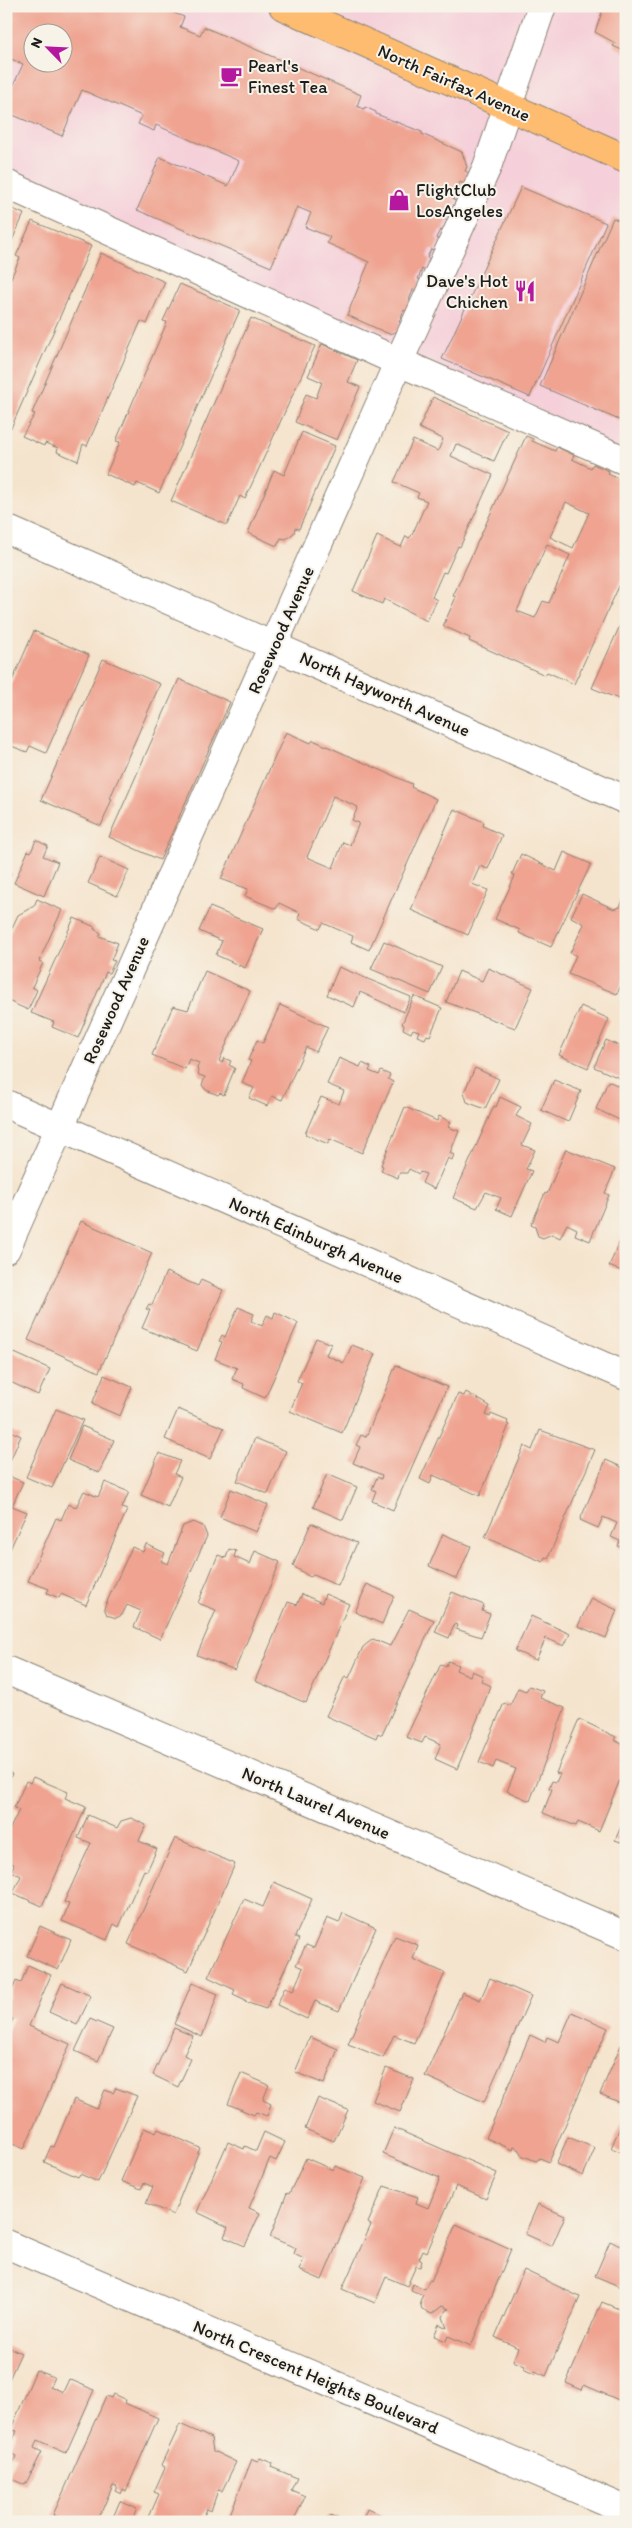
<svg xmlns="http://www.w3.org/2000/svg" width="632" height="2528" viewBox="0 0 632 2528" font-family="Itim,sans-serif">
	<style>
		.built { fill: #f5cfd9; fill-rule: evenodd }
		.building { fill: #efa390; fill-rule: evenodd }
		.lines { fill: none; stroke-linecap: round; stroke-linejoin: round }
		.minor-casing { stroke: #888074; stroke-width: 30 }
		.major-casing { stroke: #888074; stroke-width: 30 }
		.minor { stroke: #fff; stroke-width: 28 }
		.major { stroke: #febc70; stroke-width: 28 }
		.labels { text-anchor: middle; stroke-width: 4; stroke-linejoin: round; paint-order: stroke }
		.poi-label { font-size: 18px; fill: #1c1c1c; stroke: #f7f3e8; text-anchor: start }
		.street-label { font-size: 18px; fill: #1c1c1c; stroke: #f7f3e8 }
	</style>
	<rect width="100%" height="100%" fill="#f7f3e8"/>
	<filter id="ink" filterUnits="userSpaceOnUse"><feTurbulence type="fractalNoise" baseFrequency=".02" numOctaves="2"/><feDisplacementMap in="SourceGraphic" scale="10" xChannelSelector="R" yChannelSelector="G"/><feConvolveMatrix kernelMatrix="1 2 1 2 8 2 1 2 1" color-interpolation-filters="sRGB"/></filter>
	<filter id="wash" filterUnits="userSpaceOnUse"><feTurbulence type="fractalNoise" baseFrequency=".0096" numOctaves="4" result="noise"/><feDisplacementMap in="SourceGraphic" scale="20" xChannelSelector="R" yChannelSelector="G"/><feGaussianBlur stdDeviation="1.12" result="paint"/><feColorMatrix in="noise" values="0 0 0 0 0 0 0 0 0 0 0 0 0 0 0 0 0 1.4 0 .05"/><feComposite in="paint" operator="in"/></filter>
	<g filter="url(#wash)">
		<rect width="100%" height="100%" fill="#f5e4cd"/>
		<path class="built" d="M 6,6 L 626,6 L 626,464 L 6,192 ZM 32,32 L 62,32 L 62,62 L 32,62 Z"/>
		<g id="blocks">
			<path class="building" d="M 6,6 L 157,6 L 184,17 L 180,27 L 200,35 L 204,27 L 361,95 L 357,106 L 364,109 L 365,107 L 376,112 L 376,114 L 422,132 L 422,134 L 462,152 L 467,167 L 465,171 L 469,173 L 464,184 L 460,182 L 453,200 L 456,201 L 451,212 L 448,211 L 444,219 L 448,220 L 443,231 L 440,230 L 436,238 L 439,240 L 435,250 L 431,249 L 427,258 L 431,260 L 425,271 L 422,269 L 418,279 L 421,280 L 417,291 L 413,290 L 409,300 L 412,301 L 407,312 L 404,310 L 399,322 L 402,323 L 398,331 L 389,334 L 347,315 L 369,262 L 327,243 L 330,237 L 305,227 L 311,213 L 297,207 L 271,267 L 137,210 L 160,157 L 228,186 L 239,161 L 156,125 L 154,131 L 138,124 L 142,116 L 82,90 L 62,136 L 6,112 L 6,102 L 23,64 L 6,57 ZM 32,32 L 62,32 L 62,62 L 32,62 Z
				M 600,6 L 626,6 L 626,52 L 613,46 L 615,43 L 595,32 L 602,12 L 598,11 Z
				M 521,187 L 606,223 L 530,397 L 442,359 Z
				M 6,206 L 24,214 L 10,245 L 6,243 Z
				M 613,218 L 626,223 L 626,423 L 540,386 Z
				M 32,221 L 91,246 L 11,428 L 6,426 L 6,289 L 20,258 L 16,256 Z
				M 101,253 L 165,282 L 147,324 L 141,321 L 87,446 L 83,444 L 78,461 L 57,452 L 58,448 L 45,443 L 44,446 L 22,436 L 35,414 L 32,413 Z
				M 180,284 L 240,310 L 159,493 L 137,483 L 135,487 L 106,474 L 120,442 L 116,441 L 167,322 L 163,321 Z
				M 251,318 L 315,346 L 245,499 L 240,496 L 227,525 L 171,501 Z
				M 322,344 L 357,360 L 348,382 L 360,387 L 337,440 L 295,422 L 306,394 L 316,398 L 322,382 L 308,376 Z
				M 433,397 L 508,431 L 494,461 L 456,444 L 451,456 L 493,475 L 460,547 L 458,546 L 446,573 L 443,572 L 432,597 L 437,600 L 427,621 L 384,599 L 382,604 L 353,591 L 377,536 L 401,547 L 406,536 L 409,538 L 412,535 L 427,501 L 417,497 L 419,493 L 394,482 L 413,440 L 438,451 L 443,439 L 419,428 Z
				M 302,432 L 335,446 L 299,529 L 295,528 L 294,533 L 286,539 L 281,538 L 277,546 L 248,533 L 274,470 L 284,475 Z
				M 526,436 L 533,439 L 532,441 L 555,451 L 557,447 L 574,455 L 572,459 L 591,468 L 593,464 L 609,471 L 608,474 L 626,482 L 626,571 L 574,684 L 547,672 L 545,675 L 469,641 L 470,638 L 443,626 L 456,597 L 453,596 ZM 566,502 L 589,513 L 573,548 L 550,537 ZM 547,544 L 570,555 L 549,603 L 543,601 L 535,618 L 517,611 Z
				M 626,612 L 626,702 L 592,688 Z
				M 6,622 L 11,624 L 6,636 Z
				M 34,631 L 89,655 L 46,753 L 30,746 L 27,752 L 6,744 L 6,695 Z
				M 103,659 L 160,684 L 110,798 L 112,799 L 101,826 L 41,800 Z
				M 179,679 L 230,702 L 160,860 L 109,837 Z
				M 286,732 L 311,743 L 313,740 L 412,784 L 411,787 L 436,799 L 369,950 L 351,942 L 353,936 L 323,923 L 320,929 L 298,919 L 300,913 L 279,903 L 276,909 L 245,896 L 248,889 L 221,879 ZM 333,796 L 358,807 L 352,820 L 359,823 L 350,845 L 343,842 L 333,868 L 307,857 Z
				M 454,809 L 484,822 L 483,826 L 502,835 L 488,869 L 480,866 L 472,884 L 488,890 L 468,935 L 411,910 Z
				M 36,840 L 48,846 L 43,856 L 58,862 L 44,896 L 14,883 L 28,851 L 31,852 Z
				M 564,852 L 591,864 L 551,947 L 519,933 L 520,930 L 495,919 L 515,876 L 512,874 L 521,854 L 556,871 Z
				M 100,857 L 129,870 L 117,896 L 88,883 Z
				M 6,871 L 11,873 L 6,884 Z
				M 626,893 L 626,975 L 617,994 L 568,974 L 576,955 L 570,953 L 584,924 L 571,917 L 582,894 L 614,909 L 620,907 Z
				M 37,899 L 62,910 L 39,961 L 43,963 L 32,987 L 37,990 L 28,1010 L 6,1000 L 6,941 L 18,915 L 34,906 Z
				M 210,907 L 263,929 L 245,968 L 216,955 L 222,941 L 199,931 Z
				M 74,918 L 95,927 L 94,929 L 101,933 L 99,936 L 118,943 L 111,960 L 115,961 L 109,973 L 106,972 L 78,1038 L 52,1027 L 54,1022 L 31,1013 Z
				M 384,941 L 442,967 L 430,994 L 371,969 Z
				M 339,967 L 411,997 L 404,1012 L 360,992 L 354,1007 L 327,995 Z
				M 488,968 L 533,988 L 515,1028 L 446,1002 L 459,971 L 482,981 Z
				M 205,971 L 250,991 L 219,1061 L 222,1063 L 224,1058 L 231,1061 L 229,1065 L 235,1068 L 224,1095 L 220,1093 L 218,1095 L 206,1090 L 202,1085 L 205,1077 L 199,1075 L 197,1068 L 199,1063 L 189,1059 L 185,1069 L 152,1055 L 173,1006 L 188,1010 Z
				M 414,996 L 442,1008 L 430,1036 L 427,1035 L 425,1039 L 417,1036 L 419,1031 L 413,1029 L 411,1033 L 403,1029 L 404,1025 L 402,1024 Z
				M 280,1005 L 328,1027 L 316,1052 L 306,1047 L 282,1100 L 272,1096 L 267,1106 L 249,1098 L 254,1088 L 242,1083 L 251,1061 L 248,1060 L 257,1040 L 263,1043 Z
				M 581,1006 L 609,1019 L 588,1068 L 559,1055 Z
				M 606,1040 L 626,1049 L 626,1081 L 594,1067 Z
				M 339,1058 L 360,1067 L 362,1063 L 371,1067 L 369,1071 L 379,1075 L 381,1071 L 390,1075 L 388,1079 L 393,1082 L 362,1153 L 330,1139 L 328,1144 L 305,1134 L 321,1097 L 339,1104 L 344,1091 L 327,1084 Z
				M 475,1068 L 499,1079 L 485,1109 L 467,1102 L 464,1092 Z
				M 554,1080 L 581,1091 L 568,1122 L 541,1110 Z
				M 608,1081 L 626,1089 L 626,1123 L 596,1109 Z
				M 500,1097 L 521,1107 L 516,1116 L 532,1124 L 522,1145 L 535,1150 L 526,1169 L 532,1171 L 512,1216 L 496,1209 L 501,1198 L 486,1192 L 477,1208 L 453,1198 L 494,1106 L 496,1107 Z
				M 405,1107 L 437,1121 L 439,1116 L 451,1122 L 448,1127 L 459,1131 L 450,1153 L 454,1155 L 452,1160 L 448,1158 L 434,1189 L 422,1183 L 426,1174 L 420,1172 L 419,1174 L 409,1169 L 407,1173 L 399,1173 L 398,1178 L 381,1171 L 383,1166 L 381,1165 Z
				M 566,1149 L 615,1169 L 605,1193 L 609,1195 L 590,1241 L 575,1235 L 577,1229 L 567,1224 L 560,1238 L 552,1234 L 543,1238 L 538,1236 L 535,1227 L 531,1225 L 545,1193 L 547,1194 Z
				M 81,1221 L 152,1253 L 99,1372 L 28,1340 Z
				M 626,1228 L 626,1273 L 609,1266 Z
				M 166,1272 L 198,1286 L 201,1280 L 223,1290 L 197,1351 L 142,1328 L 150,1310 L 146,1309 L 149,1304 L 152,1305 Z
				M 238,1307 L 254,1314 L 251,1321 L 262,1326 L 267,1315 L 273,1318 L 275,1312 L 298,1323 L 265,1398 L 243,1388 L 244,1384 L 232,1379 L 237,1368 L 215,1359 L 222,1342 L 219,1341 L 222,1335 L 225,1337 Z
				M 316,1338 L 331,1344 L 326,1355 L 344,1363 L 352,1345 L 375,1354 L 342,1433 L 290,1411 L 302,1383 L 297,1381 Z
				M 10,1351 L 50,1369 L 38,1395 L 6,1380 L 6,1360 Z
				M 396,1365 L 447,1387 L 393,1510 L 372,1501 L 376,1491 L 372,1489 L 377,1477 L 381,1479 L 382,1475 L 353,1463 L 360,1447 L 356,1445 L 361,1435 L 366,1437 Z
				M 104,1375 L 132,1387 L 120,1416 L 92,1404 Z
				M 466,1392 L 490,1406 L 486,1415 L 490,1417 L 491,1414 L 508,1421 L 507,1424 L 509,1425 L 480,1496 L 433,1475 L 430,1484 L 420,1479 L 458,1394 L 464,1396 Z
				M 56,1409 L 83,1420 L 52,1488 L 26,1477 Z
				M 178,1409 L 224,1428 L 210,1459 L 165,1439 Z
				M 82,1426 L 114,1440 L 99,1473 L 68,1460 Z
				M 6,1429 L 21,1436 L 6,1470 Z
				M 540,1430 L 595,1450 L 548,1558 L 545,1557 L 543,1562 L 485,1537 L 524,1446 L 532,1450 Z
				M 255,1438 L 286,1451 L 268,1494 L 237,1481 Z
				M 159,1453 L 180,1461 L 174,1474 L 181,1477 L 168,1507 L 141,1495 Z
				M 606,1460 L 626,1469 L 626,1550 L 618,1546 L 620,1541 L 611,1537 L 617,1523 L 603,1517 L 598,1528 L 580,1520 Z
				M 327,1474 L 357,1487 L 343,1520 L 313,1507 Z
				M 6,1475 L 23,1482 L 12,1506 L 27,1512 L 6,1558 Z
				M 105,1482 L 129,1492 L 122,1508 L 127,1510 L 86,1605 L 61,1594 L 59,1598 L 47,1593 L 49,1589 L 28,1581 L 56,1518 L 61,1520 L 68,1504 L 76,1507 L 84,1491 L 98,1497 Z
				M 231,1489 L 268,1505 L 256,1532 L 220,1517 Z
				M 193,1522 L 203,1526 L 207,1536 L 160,1639 L 134,1627 L 141,1611 L 127,1605 L 122,1615 L 116,1618 L 107,1615 L 104,1608 L 132,1547 L 143,1552 L 146,1544 L 165,1553 L 161,1561 L 168,1564 L 183,1526 Z
				M 311,1523 L 357,1543 L 338,1586 L 314,1575 L 310,1577 L 293,1566 Z
				M 443,1534 L 471,1546 L 457,1579 L 429,1566 Z
				M 229,1549 L 236,1551 L 234,1557 L 250,1564 L 255,1551 L 280,1562 L 235,1670 L 197,1655 L 216,1610 L 198,1603 L 218,1555 L 226,1558 Z
				M 367,1584 L 394,1596 L 382,1624 L 355,1612 Z
				M 452,1592 L 484,1605 L 482,1611 L 490,1614 L 481,1637 L 456,1629 L 457,1625 L 454,1624 L 449,1638 L 435,1632 Z
				M 302,1594 L 322,1603 L 325,1594 L 349,1604 L 306,1703 L 255,1681 L 288,1602 L 297,1605 Z
				M 591,1598 L 617,1610 L 606,1638 L 578,1626 Z
				M 409,1609 L 434,1620 L 382,1735 L 378,1733 L 376,1738 L 326,1716 L 345,1676 L 349,1678 L 363,1647 L 373,1639 L 390,1646 Z
				M 531,1616 L 570,1634 L 564,1646 L 546,1638 L 536,1660 L 515,1651 Z
				M 448,1661 L 458,1665 L 456,1670 L 470,1676 L 472,1671 L 483,1676 L 481,1681 L 491,1686 L 457,1769 L 435,1759 L 441,1744 L 425,1737 L 422,1743 L 406,1737 L 441,1664 L 446,1666 Z
				M 529,1686 L 543,1691 L 540,1698 L 565,1708 L 530,1801 L 507,1791 L 516,1769 L 496,1761 L 493,1768 L 479,1762 L 504,1703 L 510,1706 L 518,1688 L 526,1691 Z
				M 579,1719 L 616,1737 L 614,1740 L 624,1745 L 625,1753 L 621,1761 L 626,1763 L 626,1765 L 599,1831 L 578,1822 L 576,1826 L 543,1813 L 552,1789 L 549,1788 L 552,1781 L 556,1782 L 560,1774 L 556,1773 Z
				M 6,1771 L 12,1774 L 6,1786 Z
				M 33,1777 L 68,1792 L 65,1798 L 86,1807 L 42,1906 L 13,1893 L 21,1876 L 11,1871 L 14,1864 L 6,1860 L 6,1837 L 19,1810 L 14,1808 L 26,1781 L 30,1783 Z
				M 88,1815 L 117,1828 L 121,1821 L 131,1818 L 146,1825 L 139,1841 L 157,1849 L 147,1871 L 144,1870 L 119,1927 L 114,1924 L 107,1940 L 62,1921 L 69,1904 L 64,1902 L 91,1843 L 78,1838 Z
				M 626,1816 L 626,1844 L 615,1840 Z
				M 175,1838 L 235,1864 L 188,1971 L 128,1944 Z
				M 274,1882 L 312,1899 L 295,1937 L 299,1939 L 266,2009 L 245,2002 L 246,2000 L 233,1994 L 235,1990 L 208,1977 L 244,1899 L 263,1907 Z
				M 343,1913 L 376,1928 L 339,2011 L 315,2001 L 307,2019 L 277,2005 L 285,1987 L 293,1991 L 303,1968 L 296,1965 L 306,1945 L 314,1948 L 327,1918 L 339,1923 Z
				M 40,1926 L 71,1940 L 58,1970 L 27,1956 Z
				M 395,1936 L 418,1945 L 413,1959 L 445,1973 L 414,2043 L 394,2035 L 383,2058 L 348,2044 Z
				M 28,1965 L 51,1975 L 29,2026 L 70,2044 L 24,2149 L 6,2141 L 6,2034 L 13,2019 L 6,2016 L 6,2004 L 16,1981 L 21,1983 Z
				M 490,1978 L 531,1996 L 484,2102 L 425,2076 L 462,1992 L 480,2000 Z
				M 62,1983 L 91,1996 L 77,2025 L 49,2012 Z
				M 192,1983 L 218,1994 L 202,2037 L 174,2024 Z
				M 572,2012 L 608,2028 L 549,2162 L 540,2158 L 536,2161 L 521,2155 L 520,2150 L 514,2147 L 513,2150 L 486,2138 L 530,2035 L 545,2042 L 547,2037 L 559,2042 Z
				M 90,2019 L 113,2029 L 98,2061 L 75,2051 Z
				M 174,2028 L 193,2036 L 184,2055 L 191,2059 L 178,2087 L 153,2075 Z
				M 310,2037 L 338,2049 L 324,2084 L 295,2072 Z
				M 621,2045 L 626,2047 L 626,2105 L 600,2094 Z
				M 386,2068 L 414,2079 L 400,2112 L 373,2101 Z
				M 241,2073 L 269,2085 L 263,2100 L 271,2104 L 267,2116 L 256,2112 L 254,2115 L 228,2104 Z
				M 116,2088 L 137,2096 L 98,2182 L 80,2174 L 78,2177 L 44,2162 L 51,2146 L 54,2147 L 74,2099 L 97,2109 L 105,2090 L 113,2093 Z
				M 318,2098 L 348,2110 L 334,2141 L 305,2129 Z
				M 626,2113 L 626,2154 L 611,2148 Z
				M 144,2128 L 156,2133 L 158,2129 L 200,2148 L 173,2215 L 146,2203 L 153,2187 L 144,2183 L 141,2189 L 121,2181 Z
				M 394,2128 L 497,2173 L 486,2199 L 456,2186 L 427,2252 L 423,2250 L 419,2259 L 422,2261 L 420,2267 L 416,2266 L 407,2286 L 386,2277 L 375,2303 L 342,2289 L 371,2225 L 368,2223 L 384,2186 L 418,2197 L 416,2203 L 428,2208 L 440,2178 L 383,2154 Z
				M 264,2132 L 285,2142 L 276,2161 L 270,2158 L 249,2208 L 260,2213 L 245,2246 L 224,2237 L 228,2227 L 197,2212 L 228,2142 L 244,2149 L 245,2146 L 256,2151 Z
				M 568,2137 L 595,2148 L 583,2176 L 556,2164 Z
				M 306,2158 L 333,2170 L 335,2166 L 365,2178 L 322,2280 L 299,2270 L 304,2259 L 294,2254 L 296,2248 L 270,2237 L 287,2193 L 289,2194 Z
				M 538,2204 L 565,2216 L 552,2246 L 525,2234 Z
				M 456,2224 L 511,2249 L 471,2346 L 448,2336 L 446,2341 L 434,2336 L 439,2324 L 447,2328 L 443,2317 L 446,2310 L 449,2309 L 442,2306 L 432,2314 L 422,2310 L 420,2301 L 423,2295 L 411,2290 L 413,2284 L 425,2289 L 429,2280 L 431,2281 Z
				M 626,2232 L 626,2289 L 595,2276 L 610,2241 L 620,2246 Z
				M 524,2270 L 580,2297 L 546,2376 L 535,2371 L 534,2374 L 523,2369 L 525,2366 L 513,2361 L 518,2348 L 495,2337 Z
				M 602,2302 L 626,2312 L 626,2390 L 621,2401 L 584,2385 L 582,2390 L 566,2383 Z
				M 6,2346 L 21,2353 L 6,2386 Z
				M 36,2370 L 54,2377 L 50,2386 L 63,2392 L 69,2379 L 94,2390 L 66,2453 L 37,2440 L 34,2448 L 42,2452 L 25,2485 L 7,2477 L 16,2456 L 7,2452 L 17,2431 L 11,2429 Z
				M 113,2394 L 126,2400 L 125,2403 L 158,2418 L 126,2491 L 123,2489 L 121,2494 L 115,2491 L 117,2486 L 113,2485 L 97,2522 L 70,2522 L 53,2515 L 106,2396 L 111,2398 Z
				M 180,2424 L 211,2438 L 213,2451 L 236,2462 L 222,2491 L 218,2490 L 211,2511 L 207,2509 L 201,2522 L 147,2522 L 159,2494 L 154,2492 L 165,2467 L 161,2465 Z
				M 260,2458 L 272,2463 L 271,2467 L 297,2478 L 291,2490 L 305,2496 L 293,2522 L 227,2522 L 252,2459 L 258,2461 Z
				M 120,2501 L 137,2509 L 131,2522 L 111,2522 Z
				M 367,2509 L 395,2522 L 362,2522 Z
				M 329,2516 L 338,2518 L 342,2522 L 322,2522 Z"/>
		</g>
	</g>
	<g filter="url(#ink)">
		<use href="#blocks" fill-opacity="0" stroke="#888074" stroke-width="1"/>
		<g class="lines">
			<g class="minor-casing">
				<path id="minor" d="M 6,184 L 390,358 L 626,461
					M 6,529 L 626,800
					M 6,1104 L 626,1376
					M 6,1249 L 399,361 L 487,167 L 542,6
					M 6,1670 L 626,1936
					M 6,2244 L 626,2510"/>
			</g>
			<g class="major-casing">
				<path id="major" d="M 283,6 L 626,159"/>
			</g>
			<use href="#minor" class="minor"/>
			<use href="#major" class="major"/>
		</g>
	</g>
	<defs>
		<g id="cafe-bare" transform="scale(1.725)"><path d="M-5.5-4.5H6V0H3Q3 3.5 0 3.5H-2.5Q-5.5 3.5-5.5 0ZM3-3.2v2h1.7v-2ZM-6 4.5H4V6H-6Z" fill="#b5179e" stroke="#f7f3e8" stroke-width="2.5" paint-order="stroke"/></g>
		<g id="shop-bare" transform="scale(1.725)"><path d="M-5-2.5h2.3a2.7 3.5 0 0 1 5.4 0H5L5.5 6h-11ZM-1.5-2.5h3a1.5 2.3 0 0 0-3 0Z" fill="#b5179e" stroke="#f7f3e8" stroke-width="2.5" paint-order="stroke"/></g>
		<g id="restaurant-bare" transform="scale(1.725)"><path d="M-5-6h1v4h1v-4h1v4h1v-4h1v5L-1.5 .5V6h-2V.5L-5-1ZM5-6V6H3V1.5H1.5Q1.5-4 5-6Z" fill="#b5179e" stroke="#f7f3e8" stroke-width="2.5" paint-order="stroke"/></g>
	</defs>
	<g fill-rule="evenodd">
		<use href="#cafe-bare" x="231" y="76"/>
		<use href="#shop-bare" x="399" y="200"/>
		<use href="#restaurant-bare" x="525" y="291"/>
	</g>
	<g class="labels">
		<g class="poi-label">
			<text x="248" y="72">Pearl's<tspan x="248" dy="21">Finest Tea</tspan></text>
			<text x="416" y="196">FlightClub<tspan x="416" dy="21">LosAngeles</tspan></text>
			<text x="508" y="287" text-anchor="end">Dave's Hot<tspan x="508" dy="21">Chichen</tspan></text>
		</g>
		<g class="street-label">
			<text transform="translate(454 83) rotate(24)" y="6">North Fairfax Avenue</text>
			<text transform="translate(281 630) rotate(-66)" y="6">Rosewood Avenue</text>
			<text transform="translate(385 694) rotate(24)" y="6">North Hayworth Avenue</text>
			<text transform="translate(116 1000) rotate(-66)" y="6">Rosewood Avenue</text>
			<text transform="translate(316 1240) rotate(24)" y="6">North Edinburgh Avenue</text>
			<text transform="translate(316 1803) rotate(23)" y="6">North Laurel Avenue</text>
			<text transform="translate(316 2377) rotate(23)" y="6">North Crescent Heights Boulevard</text>
		</g>
	</g>
	<rect width="632" height="2528" fill="none" stroke="#f7f3e8" stroke-width="25"/>
	<g transform="translate(48 48) rotate(294)"><circle r="24" fill="#f7f3e8" stroke="#9f9d96"/>
	<path d="M0-4L9 19L0 12L-9 19Z" fill="#b5179e"/>
	<text y="-8" font-size="14" font-weight="bold" text-anchor="middle" fill="#1c1c1c">N</text>
	</g>
</svg>
